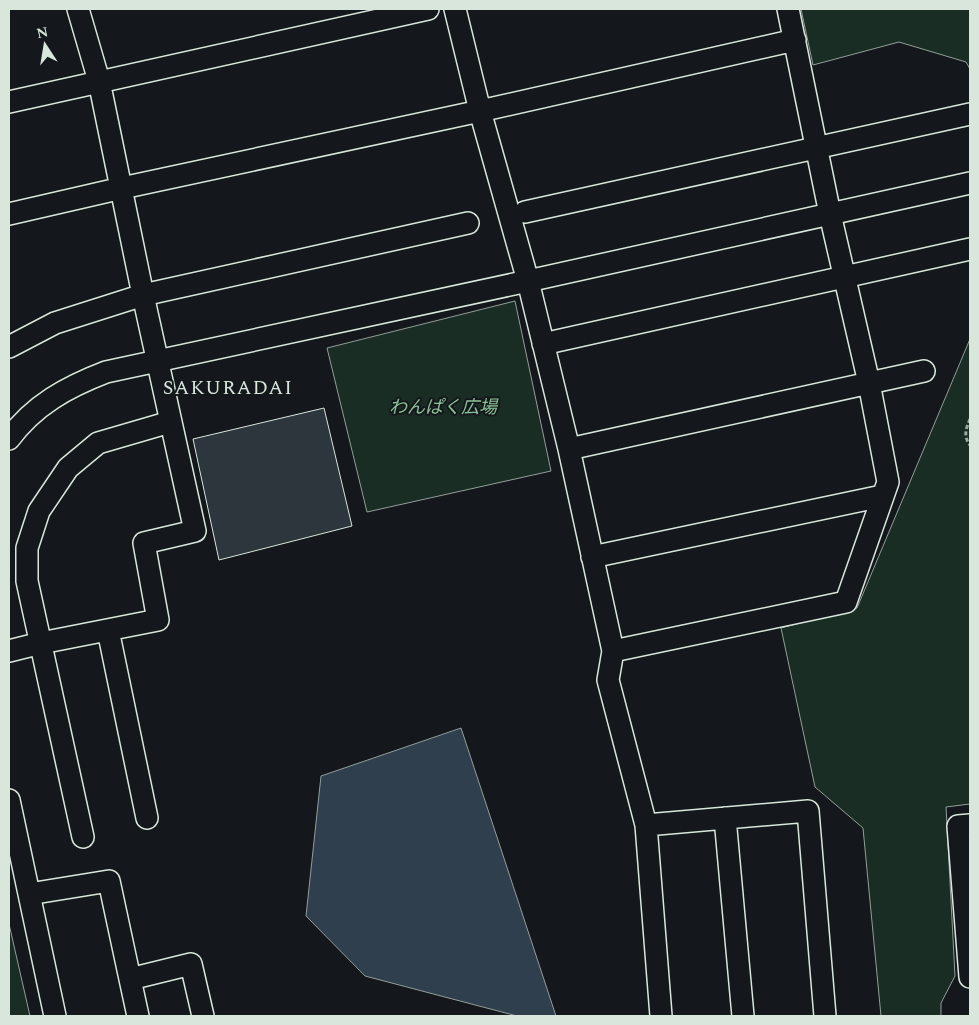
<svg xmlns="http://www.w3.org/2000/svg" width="979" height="1025" viewBox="0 0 979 1025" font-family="Spectral,'Noto Sans JP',serif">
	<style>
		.green { fill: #1a2d24; stroke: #939e99 }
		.water { fill: #2f3f4d; stroke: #939e99 }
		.building { fill: #2c363c; stroke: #d8e6dc }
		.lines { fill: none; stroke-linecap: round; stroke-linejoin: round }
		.minor-casing { stroke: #d8e6dc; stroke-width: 24 }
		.path { stroke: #9da8a2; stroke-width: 3; stroke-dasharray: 4 2.5; stroke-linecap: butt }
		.minor { stroke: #14181c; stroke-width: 21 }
		.labels { text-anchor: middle; stroke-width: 4; stroke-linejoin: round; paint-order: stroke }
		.park-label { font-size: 18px; font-style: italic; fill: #8ac095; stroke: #14181c }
		.quarter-label { font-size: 20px; letter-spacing: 1px; fill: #d8e6dc; stroke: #14181c }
	</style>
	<rect width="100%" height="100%" fill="#14181c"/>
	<path class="green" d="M 801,9 L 970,9 L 970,69 L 966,62 L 899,42 L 813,65 Z
		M 515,301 L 551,471 L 367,512 L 327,348 Z
		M 970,339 L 970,804 L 946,807 L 955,976 L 941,1003 L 941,1016 L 881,1016 L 863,828 L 815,787 L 781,628 L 857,608 Z
		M 9,924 L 30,1016 L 9,1016 Z"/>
	<path class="water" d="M 461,728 L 556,1016 L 517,1016 L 365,976 L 306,916 L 321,776 Z"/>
	<path class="building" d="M 324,408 L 352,526 L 219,560 L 193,439 Z"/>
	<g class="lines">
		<g class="minor-casing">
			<path id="minor" d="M 455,9 L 480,111 L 528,281 L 569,449 L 613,651 L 608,680 L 646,825 L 661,1016
				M 9,102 L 428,9
				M 525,212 L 970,114
				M 9,214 L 122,188 L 480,111 L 795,40
				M 543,344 L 970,249
				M 9,347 L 55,323 L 143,295 L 468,223
				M 9,439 C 34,405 67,387 106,372 L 528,281 L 970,183
				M 569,449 L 924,371
				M 592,557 L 882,496
				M 108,630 L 147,818
				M 9,651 L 41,643 L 158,620 L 144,543 L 195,531 L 143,295 L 99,81 L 78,9
				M 613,651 L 846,602 L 888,482 L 869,383 L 830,214 L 788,9
				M 9,800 L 55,1016
				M 725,818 L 743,1016
				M 646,825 L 808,811 L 825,1016
				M 970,825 L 958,826 L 970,977
				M 83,837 L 27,581 L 27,548 L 39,511 L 68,468 L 98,443 L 170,422
				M 29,894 L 109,881 L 130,979 L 191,964 L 203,1016
				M 130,979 L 138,1016"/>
		</g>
		<path class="path" d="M 970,419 C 966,429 963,436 970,445"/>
		<use href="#minor" class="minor"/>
	</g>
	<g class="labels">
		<g class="park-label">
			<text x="443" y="413">わんぱく広場</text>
		</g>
		<g class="quarter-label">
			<text x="228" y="394">SAKURADAI</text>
		</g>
	</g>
	<rect width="979" height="1025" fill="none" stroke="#d8e6dc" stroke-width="20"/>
	<g transform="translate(45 45) rotate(348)" stroke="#14181c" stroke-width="4" paint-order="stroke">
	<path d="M0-4L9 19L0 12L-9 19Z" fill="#d8e6dc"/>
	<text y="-8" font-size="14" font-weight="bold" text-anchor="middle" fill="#d8e6dc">N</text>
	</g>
</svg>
